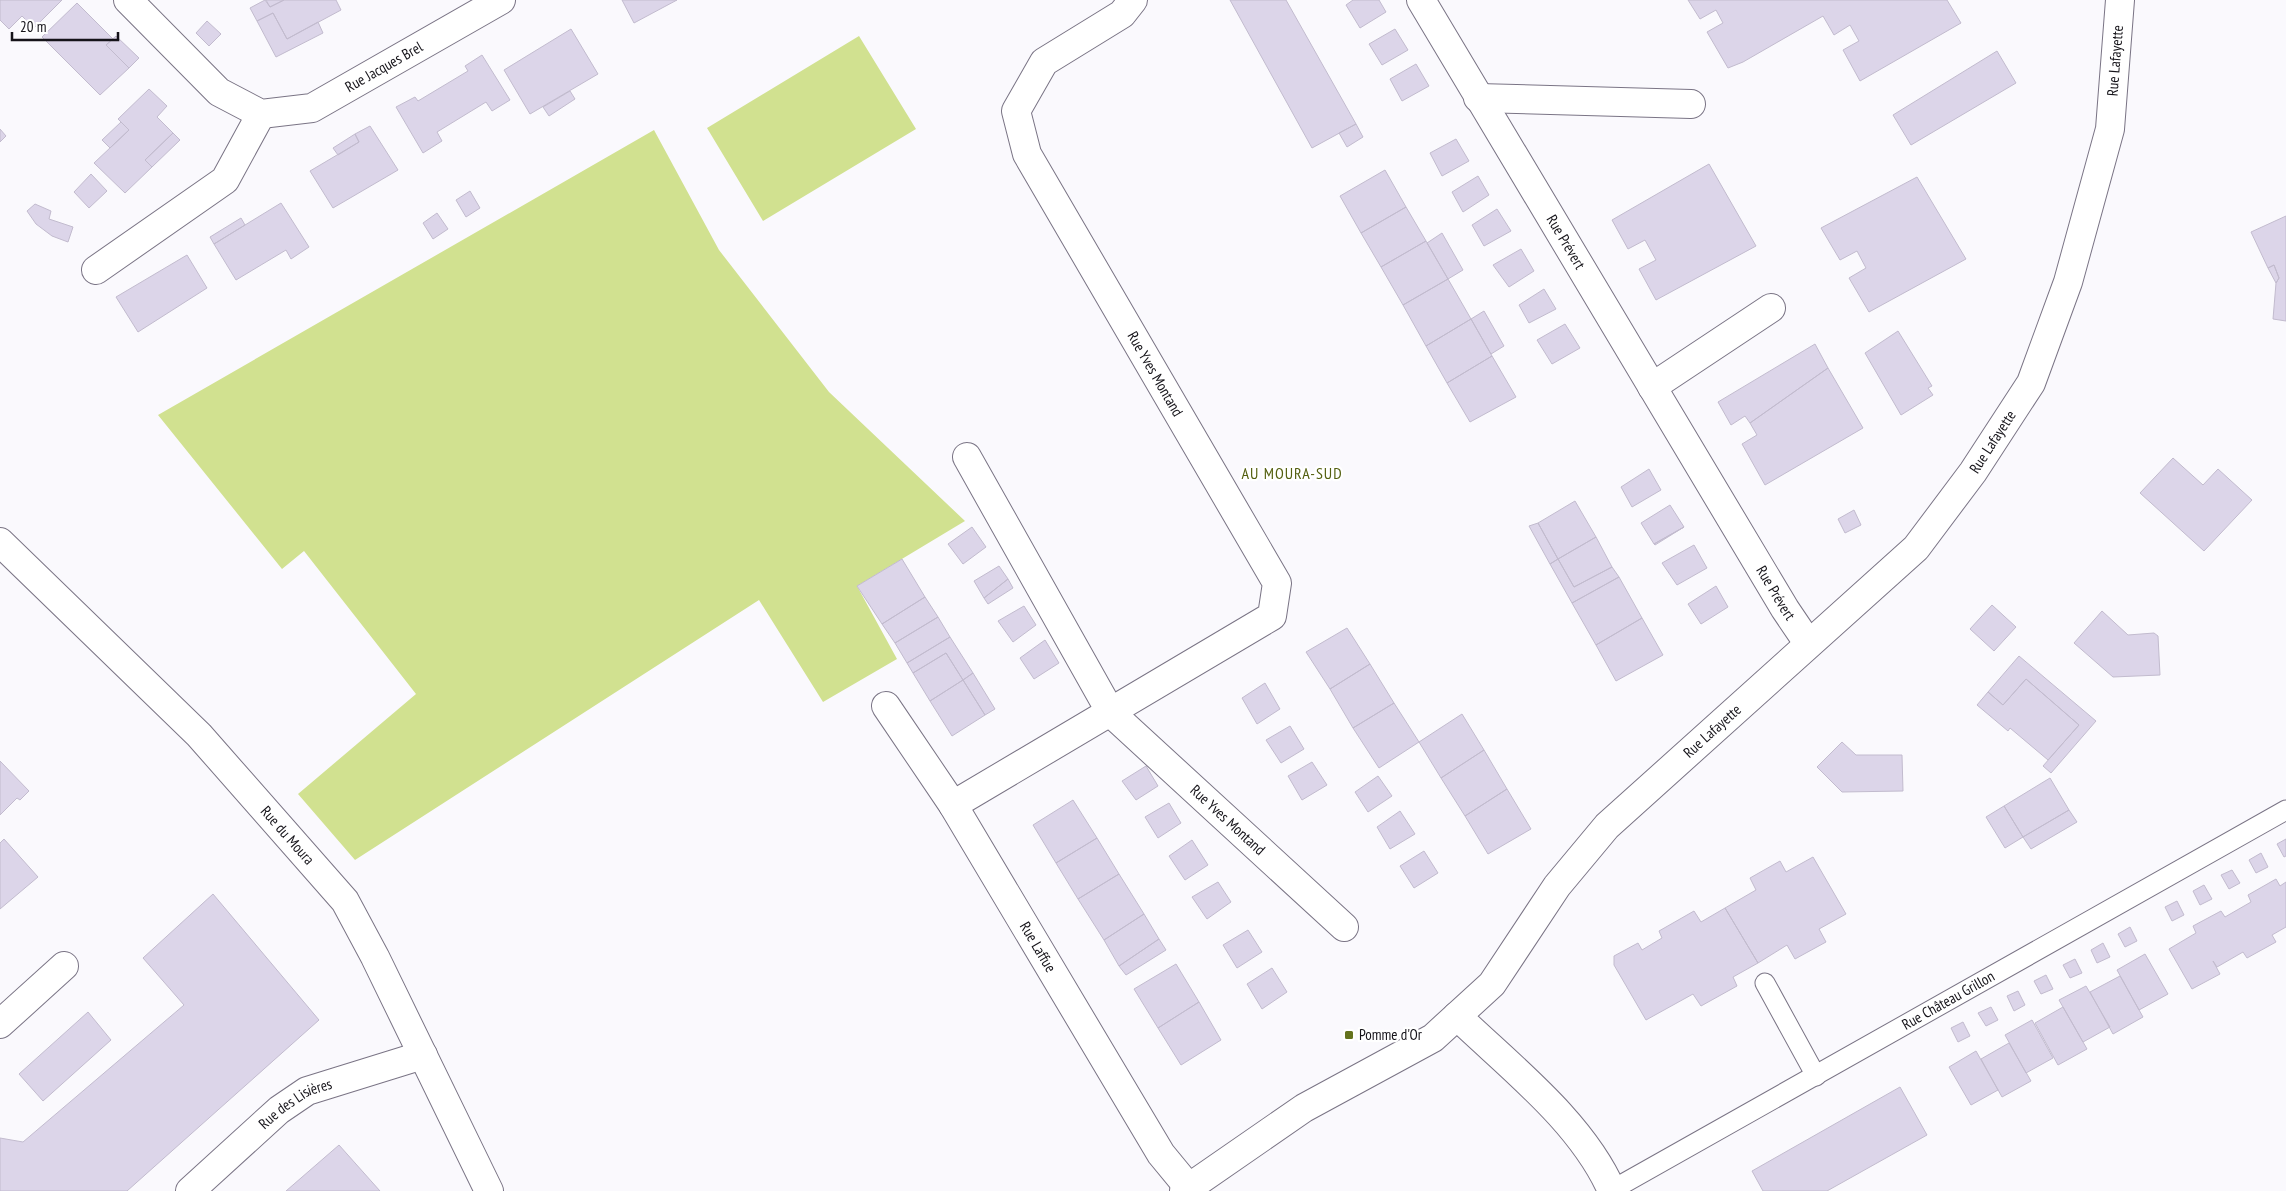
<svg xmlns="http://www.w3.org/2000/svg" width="2286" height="1191" viewBox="0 0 2286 1191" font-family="'PT Sans Narrow',sans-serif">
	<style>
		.green { fill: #d1e190 }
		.building { fill: #dcd5e9; stroke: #c2bbce }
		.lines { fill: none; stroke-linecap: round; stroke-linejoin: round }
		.service-casing { stroke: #7a7485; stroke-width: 21 }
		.minor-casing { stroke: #7a7485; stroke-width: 30 }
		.service { stroke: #fff; stroke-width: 19 }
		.minor { stroke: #fff; stroke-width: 28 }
		.poi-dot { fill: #64721d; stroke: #fff; stroke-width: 2 }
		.labels { text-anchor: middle; stroke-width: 4.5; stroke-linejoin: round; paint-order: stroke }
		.street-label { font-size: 15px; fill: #151319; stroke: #fff }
		.poi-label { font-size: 15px; fill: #151319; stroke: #fff; text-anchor: start }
		.neighbourhood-label { font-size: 16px; letter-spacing: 1px; fill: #535f0f; stroke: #fff }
	</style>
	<rect width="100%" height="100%" fill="#faf9fd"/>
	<path class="green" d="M 859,36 L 916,129 L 763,221 L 707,128 Z
		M 654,130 L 719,250 L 829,392 L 965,521 L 857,586 L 897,659 L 823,702 L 759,600 L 355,860 L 298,794 L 416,694 L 304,551 L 282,569 L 158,415 Z"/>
	<path class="building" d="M 0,0 L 62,0 L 34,28 L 22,16 L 9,29 L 0,20 Z
		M 265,0 L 270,7 L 284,0 L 336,0 L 341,10 L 287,39 L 273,13 L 257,21 L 250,8 Z
		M 266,0 L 284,0 L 270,7 Z
		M 622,0 L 677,0 L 634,23 Z
		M 1230,0 L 1286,0 L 1356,124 L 1312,148 Z
		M 1353,0 L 1379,0 L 1386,12 L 1360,28 L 1346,5 Z
		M 1688,0 L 1947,0 L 1961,23 L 1860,81 L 1843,50 L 1859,41 L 1850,25 L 1834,35 L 1823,16 L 1743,62 L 1728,68 L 1707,32 L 1723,23 L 1716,10 L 1700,19 Z
		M 77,3 L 113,39 L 106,45 L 129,68 L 100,95 L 42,37 Z
		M 273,13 L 287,39 L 318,22 L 323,33 L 276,57 L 257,21 Z
		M 207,21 L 221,34 L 209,46 L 196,33 Z
		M 571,29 L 598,74 L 530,114 L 504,70 Z
		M 1395,29 L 1408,50 L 1382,65 L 1369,44 Z
		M 116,36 L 139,58 L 129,68 L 106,45 Z
		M 1997,51 L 2016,83 L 1911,145 L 1893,115 Z
		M 482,55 L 510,100 L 492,111 L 486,102 L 437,132 L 442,141 L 423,153 L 396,107 L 415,97 L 418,101 L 468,71 L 465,66 Z
		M 1416,64 L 1429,86 L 1402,101 L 1390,79 Z
		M 149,89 L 167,106 L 157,117 L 173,133 L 145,160 L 152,167 L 125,193 L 94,163 L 129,130 L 118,119 Z
		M 570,91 L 575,99 L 549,116 L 543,107 Z
		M 121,122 L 129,130 L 110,148 L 102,140 Z
		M 1356,124 L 1363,137 L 1347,147 L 1339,133 Z
		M 370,126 L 398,170 L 333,208 L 310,171 L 359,142 L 355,134 Z
		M 0,129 L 6,136 L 0,142 Z
		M 173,133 L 180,140 L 152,167 L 145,160 Z
		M 355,134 L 359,142 L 338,155 L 333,148 Z
		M 1456,139 L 1469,161 L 1442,176 L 1430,153 Z
		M 1709,164 L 1756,246 L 1656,300 L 1639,269 L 1656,260 L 1645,240 L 1628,249 L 1612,220 Z
		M 1385,170 L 1406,207 L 1361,233 L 1340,196 Z
		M 91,174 L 107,191 L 89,208 L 74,192 Z
		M 1478,176 L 1489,195 L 1463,212 L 1452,192 Z
		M 1917,177 L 1966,259 L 1869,312 L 1849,278 L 1866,268 L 1857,251 L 1840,260 L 1821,228 Z
		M 470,191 L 480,208 L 466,217 L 456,200 Z
		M 281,203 L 309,247 L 291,259 L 286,250 L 236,280 L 214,244 Z
		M 35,204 L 51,211 L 49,219 L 73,227 L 68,242 L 52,236 L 36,224 L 27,211 Z
		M 1406,207 L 1426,241 L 1381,267 L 1361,233 Z
		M 1497,209 L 1511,231 L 1484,246 L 1472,225 Z
		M 437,213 L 448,229 L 433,239 L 423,223 Z
		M 2286,216 L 2286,321 L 2273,319 L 2276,283 L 2279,278 L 2274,265 L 2268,268 L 2251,232 Z
		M 241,218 L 245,225 L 214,244 L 210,237 Z
		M 1442,233 L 1463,270 L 1448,279 L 1427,243 Z
		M 1426,241 L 1448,279 L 1403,305 L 1381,267 Z
		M 1521,249 L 1534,271 L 1509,287 L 1493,265 Z
		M 187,255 L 207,288 L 138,332 L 116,297 Z
		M 2274,265 L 2279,278 L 2276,283 L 2268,268 Z
		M 1448,279 L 1471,319 L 1426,346 L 1403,305 Z
		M 1544,289 L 1556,309 L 1529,323 L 1519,305 Z
		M 1484,311 L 1504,346 L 1491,354 L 1471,319 Z
		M 1471,319 L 1492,356 L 1447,383 L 1426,346 Z
		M 1565,324 L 1580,348 L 1552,364 L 1537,340 Z
		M 1898,331 L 1932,386 L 1928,388 L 1933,395 L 1901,415 L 1865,353 Z
		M 1815,344 L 1828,368 L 1750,423 L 1745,416 L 1731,425 L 1718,402 Z
		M 1492,356 L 1516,397 L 1470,422 L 1447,383 Z
		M 1828,368 L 1863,428 L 1765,485 L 1742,444 L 1757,435 L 1750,423 Z
		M 2173,458 L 2203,485 L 2218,469 L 2252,500 L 2204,551 L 2140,493 Z
		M 1649,469 L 1661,490 L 1632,507 L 1621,487 Z
		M 1575,501 L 1596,537 L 1558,559 L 1538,523 Z
		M 1670,505 L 1684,527 L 1654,544 L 1641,523 Z
		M 1854,510 L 1861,525 L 1845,533 L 1838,519 Z
		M 1538,523 L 1558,559 L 1550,564 L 1529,526 Z
		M 972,527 L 986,547 L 963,564 L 948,544 Z
		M 1684,527 L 1655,545 L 1654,544 Z
		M 1596,537 L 1612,567 L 1574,587 L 1558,559 Z
		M 1694,545 L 1707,568 L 1677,585 L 1662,563 Z
		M 902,559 L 925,597 L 882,624 L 857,586 Z
		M 1558,559 L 1574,587 L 1612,567 L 1619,577 L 1572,603 L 1550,564 Z
		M 999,566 L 1008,579 L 984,598 L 974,581 Z
		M 1619,577 L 1642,618 L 1596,645 L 1572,603 Z
		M 1008,579 L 1013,588 L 988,604 L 984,598 Z
		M 1716,586 L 1728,607 L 1701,624 L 1688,604 Z
		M 925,597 L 938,617 L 895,643 L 882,624 Z
		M 1992,605 L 2016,627 L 1994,651 L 1970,629 Z
		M 1024,606 L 1036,625 L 1013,642 L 998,621 Z
		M 2102,611 L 2128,635 L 2154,633 L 2158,636 L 2160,675 L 2113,677 L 2074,643 Z
		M 938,617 L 950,637 L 907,663 L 895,643 Z
		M 1642,618 L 1663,655 L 1616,681 L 1596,645 Z
		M 1347,628 L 1370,664 L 1330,689 L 1306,652 Z
		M 950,637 L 973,673 L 963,680 L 946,653 L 913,673 L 907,663 Z
		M 1045,640 L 1059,663 L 1034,679 L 1020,658 Z
		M 946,653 L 963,680 L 930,701 L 913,673 Z
		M 2019,656 L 2096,721 L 2051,773 L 2043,766 L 2079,725 L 2026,679 L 2003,705 L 1988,692 Z
		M 1370,664 L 1394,703 L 1353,728 L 1330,689 Z
		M 973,673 L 995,709 L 985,715 L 963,680 Z
		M 2026,679 L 2079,725 L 2048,760 L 2010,728 L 2008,731 L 1977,705 L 1988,692 L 2003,705 Z
		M 963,680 L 985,715 L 952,736 L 930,701 Z
		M 1265,683 L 1280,709 L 1257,724 L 1242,698 Z
		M 1394,703 L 1419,742 L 1379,768 L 1353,728 Z
		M 1462,714 L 1484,750 L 1441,778 L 1419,742 Z
		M 1290,726 L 1304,749 L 1281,763 L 1266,740 Z
		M 1842,742 L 1856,755 L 1902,755 L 1903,791 L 1842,792 L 1817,767 Z
		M 1484,750 L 1507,789 L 1465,816 L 1441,778 Z
		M 0,761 L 29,791 L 20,800 L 17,798 L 0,815 Z
		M 1312,762 L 1327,785 L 1302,800 L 1288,776 Z
		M 1146,766 L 1158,786 L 1136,800 L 1122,781 Z
		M 1378,776 L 1392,796 L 1368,812 L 1355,792 Z
		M 2050,778 L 2069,810 L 2023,837 L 2004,806 Z
		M 1507,789 L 1531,829 L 1488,854 L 1465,816 Z
		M 1073,800 L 1097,838 L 1056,863 L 1033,825 Z
		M 1169,803 L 1181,823 L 1158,838 L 1145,817 Z
		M 2004,806 L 2023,837 L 2005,848 L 1986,817 Z
		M 2069,810 L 2077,822 L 2031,849 L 2023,837 Z
		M 1400,811 L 1415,834 L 1390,849 L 1377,827 Z
		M 1097,838 L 1119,874 L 1078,899 L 1056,863 Z
		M 4,839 L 38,877 L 0,909 L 0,843 Z
		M 2286,839 L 2286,856 L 2284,857 L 2277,844 Z
		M 1192,840 L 1208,865 L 1185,880 L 1169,856 Z
		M 1424,851 L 1438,873 L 1414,888 L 1400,866 Z
		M 2261,853 L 2268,867 L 2256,873 L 2249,860 Z
		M 1813,857 L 1846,914 L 1819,929 L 1826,942 L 1795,959 L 1787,945 L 1758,963 L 1725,908 L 1756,890 L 1750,878 L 1780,861 L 1786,872 Z
		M 2232,870 L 2240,883 L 2229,889 L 2221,875 Z
		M 1119,874 L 1144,914 L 1104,940 L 1078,899 Z
		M 2276,879 L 2280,886 L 2286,882 L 2286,927 L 2272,935 L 2276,942 L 2247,958 L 2243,952 L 2217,967 L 2213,961 L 2220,974 L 2192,989 L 2169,949 L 2196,933 L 2193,926 L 2221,911 L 2225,917 L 2251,902 L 2248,895 Z
		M 1218,882 L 1231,902 L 1207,919 L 1192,897 Z
		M 2204,885 L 2212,899 L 2200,905 L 2193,891 Z
		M 213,894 L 319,1020 L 127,1191 L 0,1191 L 0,1138 L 23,1142 L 184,1005 L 143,958 Z
		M 2177,901 L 2184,915 L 2172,921 L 2165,907 Z
		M 1725,908 L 1758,963 L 1733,977 L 1737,986 L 1701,1006 L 1693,994 L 1646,1020 L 1614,965 L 1614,956 L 1638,943 L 1642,950 L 1662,938 L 1659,931 L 1694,911 L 1701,922 Z
		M 1144,914 L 1159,939 L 1119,966 L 1104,940 Z
		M 2130,927 L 2137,941 L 2125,947 L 2118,934 Z
		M 1248,930 L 1262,952 L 1237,968 L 1223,945 Z
		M 1159,939 L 1166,950 L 1126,975 L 1119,966 Z
		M 2103,943 L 2110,957 L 2097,963 L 2091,950 Z
		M 2145,954 L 2168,994 L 2139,1010 L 2117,970 Z
		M 2075,959 L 2082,973 L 2070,978 L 2063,965 Z
		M 1176,964 L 1199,1002 L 1158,1028 L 1134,989 Z
		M 1272,968 L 1287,992 L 1262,1009 L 1247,984 Z
		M 2046,975 L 2053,989 L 2041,994 L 2034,981 Z
		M 2120,976 L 2143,1017 L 2113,1034 L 2090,992 Z
		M 2086,986 L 2110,1027 L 2083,1042 L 2059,1000 Z
		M 2018,991 L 2025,1005 L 2014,1011 L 2007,996 Z
		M 1199,1002 L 1221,1040 L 1181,1065 L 1158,1028 Z
		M 1991,1007 L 1998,1020 L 1986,1026 L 1978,1013 Z
		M 2063,1007 L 2087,1049 L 2058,1065 L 2035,1023 Z
		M 88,1012 L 111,1040 L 43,1101 L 19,1074 Z
		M 2032,1020 L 2053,1058 L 2026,1073 L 2005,1035 Z
		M 1963,1022 L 1970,1036 L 1958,1042 L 1951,1028 Z
		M 2009,1043 L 2031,1081 L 2002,1097 L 1981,1059 Z
		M 1976,1051 L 1998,1090 L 1971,1105 L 1949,1067 Z
		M 1900,1087 L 1927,1135 L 1827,1191 L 1763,1191 L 1752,1171 Z
		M 339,1145 L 380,1191 L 286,1191 Z"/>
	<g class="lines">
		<g class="service-casing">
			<g id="service">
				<path d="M 1765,983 L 1816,1076"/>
				<path id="s1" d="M 1612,1190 L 2286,810"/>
			</g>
		</g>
		<g class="minor-casing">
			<g id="minor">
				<path id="s2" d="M 128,0 L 219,92 L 261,114 L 312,108 L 501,0"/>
				<path id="s3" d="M 1421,0 L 1785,609 L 1808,643"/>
				<path d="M 1478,98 L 1691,104"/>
				<path d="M 96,270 L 225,180 L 261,114"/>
				<path d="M 1652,387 L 1771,308"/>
				<path id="s4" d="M 967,457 L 1111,713 L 1344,927"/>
				<path id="s5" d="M 0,542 L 199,735 L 345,901 L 375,957 L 489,1191"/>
				<path id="s6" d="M 886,706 L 953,805 L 1161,1154 L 1189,1188"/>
				<path d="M 953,805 L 1272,616 L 1277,583 L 1027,154 L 1016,111 L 1044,62 L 1122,14 L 1133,0"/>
				<path d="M 1457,1016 C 1510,1067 1582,1122 1612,1191"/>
				<path d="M 0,1024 L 64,966"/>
				<path id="s7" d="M 190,1191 L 279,1110 L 307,1091 L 423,1055"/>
				<path id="s8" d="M 1184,1191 L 1304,1108 L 1433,1038 L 1492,984 L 1557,886 L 1607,826 L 1916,548 L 1973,472 L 2031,383 L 2068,282 L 2110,129 L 2120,0"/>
			</g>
		</g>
		<use href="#service" class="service"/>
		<use href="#minor" class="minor"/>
	</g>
	<rect class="poi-dot" x="1344" y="1030" width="10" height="10" rx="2.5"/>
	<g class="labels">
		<g class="street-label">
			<text dy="5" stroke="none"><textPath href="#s8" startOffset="1520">Rue Lafayette</textPath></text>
			<text dy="5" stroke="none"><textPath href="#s2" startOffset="311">Rue Jacques Brel</textPath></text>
			<text dy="5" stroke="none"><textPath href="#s3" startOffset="282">Rue Prévert</textPath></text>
			<text transform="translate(1155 374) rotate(60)" y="5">Rue Yves Montand</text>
			<text dy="5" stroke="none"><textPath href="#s8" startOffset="1115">Rue Lafayette</textPath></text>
			<text dy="5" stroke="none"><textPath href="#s3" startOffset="691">Rue Prévert</textPath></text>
			<text dy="5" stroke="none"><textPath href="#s8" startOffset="710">Rue Lafayette</textPath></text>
			<text dy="5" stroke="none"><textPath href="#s4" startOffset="452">Rue Yves Montand</textPath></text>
			<text dy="5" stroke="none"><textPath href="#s5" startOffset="411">Rue du Moura</textPath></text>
			<text dy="5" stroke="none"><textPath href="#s6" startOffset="285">Rue Laffue</textPath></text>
			<text dy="5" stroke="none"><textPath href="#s1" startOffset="386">Rue Château Grillon</textPath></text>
			<text dy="5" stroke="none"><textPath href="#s7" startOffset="138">Rue des Lisières</textPath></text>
		</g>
		<g class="poi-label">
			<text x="1359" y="1040">Pomme d'Or</text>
		</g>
		<g class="neighbourhood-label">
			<text x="1292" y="479">AU MOURA-SUD</text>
		</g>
	</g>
	<path d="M12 32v8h106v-8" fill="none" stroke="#151319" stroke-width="2.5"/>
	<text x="20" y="32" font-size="15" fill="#151319" stroke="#ffffff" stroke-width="4" paint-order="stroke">20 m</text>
</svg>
